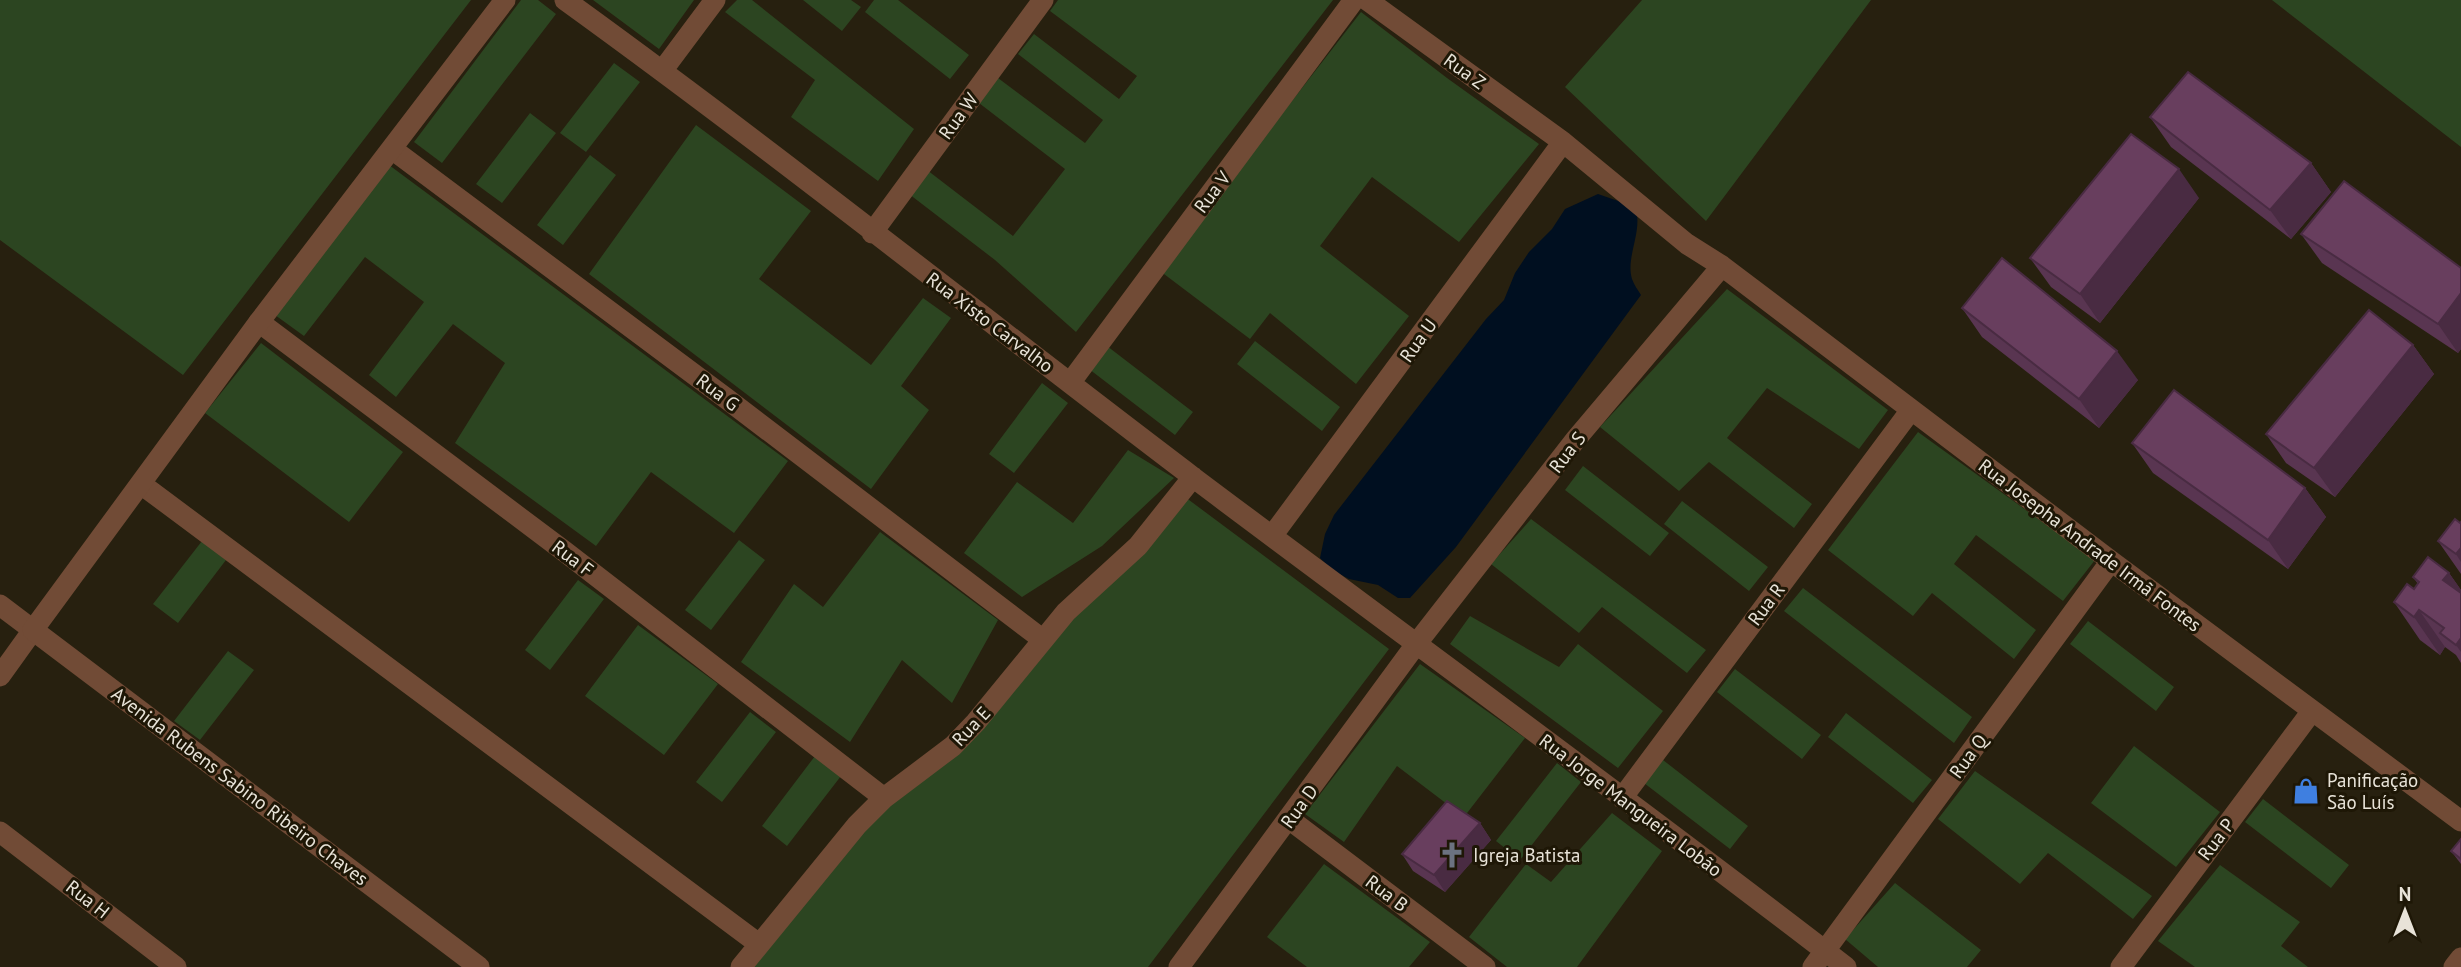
<svg xmlns="http://www.w3.org/2000/svg" width="2461" height="967" viewBox="0 0 2461 967" font-family="'PT Sans',sans-serif">
	<style>
		.green { fill: #2c4521 }
		.water { fill: #000f20 }
		.lines { fill: none; stroke-linecap: round; stroke-linejoin: round }
		.minor { stroke: #714b36; stroke-width: 21 }
		.tertiary { stroke: #714b36; stroke-width: 21 }
		.wall { fill: #593551 }
		.shaded-wall { fill: #492b42 }
		.building { fill: #683e5e; stroke: #492b42; stroke-width: 2 }
		.labels { text-anchor: middle; stroke-width: 6; stroke-linejoin: round; paint-order: stroke }
		.street-label { font-size: 19px; fill: #e8e3d8; stroke: #1e1706 }
		.poi-label { font-size: 19px; fill: #e8e3d8; stroke: #1e1706; text-anchor: start }
	</style>
	<rect width="100%" height="100%" fill="#27200f"/>
	<path class="green" d="M 0,0 L 471,0 L 183,375 L 0,240 Z
		M 521,0 L 538,0 L 556,14 L 442,163 L 414,142 Z
		M 593,0 L 694,0 L 659,49 Z
		M 737,0 L 752,0 L 914,129 L 878,181 L 791,117 L 815,80 L 725,12 Z
		M 803,0 L 851,0 L 861,7 L 842,31 Z
		M 874,0 L 898,0 L 969,55 L 950,79 L 865,12 Z
		M 1058,0 L 1333,0 L 1076,332 L 995,260 L 909,194 L 927,170 L 1013,236 L 1065,169 L 979,103 L 998,78 L 1085,143 L 1103,120 L 1018,54 L 1034,34 L 1119,99 L 1137,76 L 1050,11 Z
		M 1642,0 L 1871,0 L 1706,221 L 1565,87 Z
		M 2272,0 L 2461,0 L 2461,147 Z
		M 1361,12 L 1447,78 L 1539,144 L 1459,242 L 1372,177 L 1320,246 L 1409,316 L 1356,384 L 1270,313 L 1250,339 L 1160,271 Z
		M 614,63 L 640,82 L 586,152 L 560,133 Z
		M 530,113 L 556,133 L 502,203 L 476,184 Z
		M 696,125 L 811,211 L 759,279 L 871,365 L 923,298 L 951,318 L 901,386 L 929,410 L 871,489 L 589,274 Z
		M 590,155 L 616,175 L 563,245 L 537,225 Z
		M 389,165 L 788,461 L 734,533 L 651,472 L 596,546 L 455,443 L 505,363 L 453,324 L 396,397 L 369,375 L 424,302 L 365,257 L 304,336 L 275,315 Z
		M 1727,289 L 1888,410 L 1859,449 L 1767,388 L 1727,438 L 1812,504 L 1794,528 L 1709,462 L 1679,491 L 1600,427 Z
		M 1255,341 L 1340,407 L 1322,431 L 1237,364 Z
		M 261,343 L 403,452 L 349,522 L 205,413 Z
		M 1107,346 L 1193,412 L 1175,435 L 1089,369 Z
		M 1042,383 L 1068,403 L 1014,473 L 989,454 Z
		M 1918,432 L 2095,560 L 2063,601 L 1976,535 L 1954,564 L 2036,630 L 2014,659 L 1932,593 L 1913,616 L 1828,550 Z
		M 1128,450 L 1174,478 L 1102,546 L 1022,597 L 964,553 L 1017,482 L 1073,523 Z
		M 1583,466 L 1669,533 L 1650,556 L 1565,490 Z
		M 1181,494 L 1389,649 L 1148,967 L 753,967 L 870,816 L 953,746 Z
		M 1682,501 L 1768,567 L 1749,591 L 1664,524 Z
		M 1531,519 L 1706,650 L 1687,673 L 1602,607 L 1579,633 L 1491,564 Z
		M 880,532 L 998,620 L 952,703 L 902,660 L 850,742 L 741,662 L 794,584 L 823,607 Z
		M 739,540 L 765,560 L 711,630 L 685,610 Z
		M 202,541 L 226,560 L 178,623 L 153,604 Z
		M 578,580 L 604,599 L 550,670 L 525,650 Z
		M 1803,588 L 1972,717 L 1954,743 L 1784,611 Z
		M 1470,616 L 1559,667 L 1578,644 L 1663,711 L 1618,768 L 1450,644 Z
		M 2088,621 L 2174,687 L 2156,711 L 2070,644 Z
		M 638,625 L 718,684 L 664,755 L 585,696 Z
		M 228,651 L 254,670 L 200,740 L 174,721 Z
		M 1420,664 L 1525,738 L 1464,817 L 1397,766 L 1344,842 L 1305,814 Z
		M 1735,669 L 1821,735 L 1802,759 L 1717,692 Z
		M 750,712 L 776,732 L 722,802 L 696,782 Z
		M 1846,713 L 1932,780 L 1913,803 L 1828,737 Z
		M 2134,746 L 2220,812 L 2176,867 L 2091,803 Z
		M 815,756 L 841,776 L 787,846 L 762,826 Z
		M 1663,760 L 1748,826 L 1730,849 L 1644,783 Z
		M 1557,763 L 1581,782 L 1520,860 L 1496,841 Z
		M 1975,771 L 2152,896 L 2133,919 L 2048,853 L 2020,884 L 1938,819 Z
		M 2263,799 L 2349,865 L 2331,888 L 2245,822 Z
		M 1612,813 L 1662,851 L 1577,967 L 1507,967 L 1469,937 L 1526,864 L 1551,882 Z
		M 1324,864 L 1430,942 L 1409,967 L 1307,967 L 1267,937 Z
		M 2220,865 L 2300,922 L 2281,946 L 2308,967 L 2195,967 L 2158,941 Z
		M 1895,883 L 1981,950 L 1967,967 L 1878,967 L 1845,939 Z"/>
	<path class="water" d="M 1598,194 L 1624,203 L 1637,215 C 1640,236 1626,259 1632,279 C 1634,285 1638,290 1641,295 L 1456,547 L 1410,598 L 1398,598 L 1378,585 L 1349,579 L 1332,570 L 1320,558 L 1325,534 L 1334,515 L 1486,319 L 1504,300 L 1515,273 L 1529,252 L 1552,229 L 1565,209 Z"/>
	<g class="lines">
		<path class="minor" d="M 565,0 C 778,154 984,319 1194,478 C 1411,641 1631,801 1846,967
			M 1367,0 L 1563,142 L 1687,244 L 1722,266 L 2111,561 L 2461,821
			M 662,71 L 715,0
			M 392,149 L 727,399 L 1042,639
			M 872,233 L 1043,0
			M 259,322 L 564,551 L 884,798
			M 1070,383 L 1354,0
			M 141,484 L 759,944
			M 1272,536 L 1563,142
			M 0,605 L 33,630 L 0,676
			M 1622,798 L 1911,410
			M 1289,819 L 1485,967
			M 0,832 L 176,967
			M 741,967 L 857,825 L 884,798 L 953,746 L 976,722 L 1066,612 L 1138,546 L 1193,477
			M 1179,967 L 1417,643 L 1576,439 L 1722,266
			M 1813,967 L 2111,561
			M 2121,967 L 2312,711
			M 2454,967 L 2461,958"/>
		<path class="tertiary" d="M 479,967 L 33,630 L 259,322 L 505,0"/>
	</g>
	<path class="wall" d="M 2150,117 L 2311,163 L 2331,192 L 2291,239 L 2171,147 Z
		M 2199,198 L 2100,323 L 2051,287 L 2030,258 Z
		M 2301,234 L 2461,268 L 2461,349 L 2458,353 L 2322,263 Z
		M 1962,308 L 2138,380 L 2099,428 L 1982,337 Z
		M 2413,345 L 2434,374 L 2335,497 L 2286,463 L 2266,434 Z
		M 2132,443 L 2305,488 L 2326,517 L 2288,569 L 2153,473 Z
		M 2461,522 L 2461,574 L 2438,541 Z
		M 2449,573 L 2461,590 L 2461,663 L 2456,655 L 2445,647 L 2440,655 L 2420,640 L 2394,602 L 2414,589 L 2418,584 L 2413,577 Z
		M 1480,823 L 1491,840 L 1445,892 L 1413,871 L 1402,854 Z
		M 2461,839 L 2461,864 L 2451,851 Z"/>
	<path class="shaded-wall" d="M 2311,163 L 2331,192 L 2291,239 L 2270,210 Z
		M 2179,169 L 2199,198 L 2100,323 L 2080,294 Z
		M 2461,293 L 2461,349 L 2458,353 L 2438,324 Z
		M 2413,345 L 2434,374 L 2335,497 L 2314,468 Z
		M 2117,351 L 2138,380 L 2099,428 L 2079,399 Z
		M 2305,488 L 2326,517 L 2288,569 L 2268,540 Z
		M 2461,548 L 2461,562 L 2456,554 Z
		M 2449,573 L 2461,590 L 2461,606 L 2443,580 Z
		M 2419,610 L 2445,647 L 2440,655 L 2414,617 Z
		M 2461,638 L 2461,652 L 2456,645 Z
		M 1480,823 L 1491,840 L 1445,892 L 1434,875 Z"/>
	<path class="building" d="M 2188,72 L 2311,163 L 2270,210 L 2150,117 Z
		M 2131,134 L 2179,169 L 2080,294 L 2030,258 Z
		M 2344,181 L 2461,268 L 2461,293 L 2438,324 L 2301,234 Z
		M 2002,258 L 2117,351 L 2079,399 L 1962,308 Z
		M 2369,310 L 2413,345 L 2314,468 L 2266,434 Z
		M 2174,390 L 2305,488 L 2268,540 L 2132,443 Z
		M 2455,519 L 2460,523 L 2461,522 L 2461,548 L 2456,554 L 2438,541 Z
		M 2428,557 L 2449,573 L 2443,580 L 2461,593 L 2461,638 L 2456,645 L 2440,633 L 2444,628 L 2419,610 L 2414,617 L 2394,602 L 2407,584 L 2414,589 L 2419,582 L 2413,577 Z
		M 1447,801 L 1480,823 L 1434,875 L 1402,854 Z
		M 2461,839 L 2461,859 L 2451,851 Z"/>
	<defs>
		<g id="shop-bare" transform="scale(2.1)"><path d="M-5-2.5h2.3a2.7 3.5 0 0 1 5.4 0H5L5.5 6h-11ZM-1.5-2.5h3a1.5 2.3 0 0 0-3 0Z" fill="#3f7fe0" stroke="#1e1706" stroke-width="2.5" paint-order="stroke"/></g>
		<g id="church-bare" transform="scale(2.1)"><path d="M-1.2-6h2.4v3.5h3.3v2.4h-3.3V6h-2.4V-.1h-3.3v-2.4h3.3Z" fill="#6b7280" stroke="#1e1706" stroke-width="2.5" paint-order="stroke"/></g>
	</defs>
	<g fill-rule="evenodd">
		<use href="#shop-bare" x="2306" y="791"/>
		<use href="#church-bare" x="1452" y="855"/>
	</g>
	<g class="labels">
		<g class="street-label">
			<text transform="translate(1465 71) rotate(36)" y="7">Rua Z</text>
			<text transform="translate(958 116) rotate(-54)" y="7">Rua W</text>
			<text transform="translate(1212 192) rotate(-53)" y="7">Rua V</text>
			<text transform="translate(990 322) rotate(37)" y="7">Rua Xisto Carvalho</text>
			<text transform="translate(1418 340) rotate(-54)" y="7">Rua U</text>
			<text transform="translate(718 392) rotate(37)" y="7">Rua G</text>
			<text transform="translate(1567 452) rotate(-52)" y="7">Rua S</text>
			<text transform="translate(2090 545) rotate(37)" y="7">Rua Josepha Andrade Irmã Fontes</text>
			<text transform="translate(573 558) rotate(37)" y="7">Rua F</text>
			<text transform="translate(1766 604) rotate(-53)" y="7">Rua R</text>
			<text transform="translate(971 726) rotate(-47)" y="7">Rua E</text>
			<text transform="translate(1968 756) rotate(-54)" y="7">Rua Q</text>
			<text transform="translate(240 786) rotate(37)" y="7">Avenida Rubens Sabino Ribeiro Chaves</text>
			<text transform="translate(1631 805) rotate(37)" y="7">Rua Jorge Mangueira Lobão</text>
			<text transform="translate(1299 806) rotate(-54)" y="7">Rua D</text>
			<text transform="translate(2216 839) rotate(-53)" y="7">Rua P</text>
			<text transform="translate(1387 893) rotate(37)" y="7">Rua B</text>
			<text transform="translate(88 899) rotate(38)" y="7">Rua H</text>
		</g>
		<g class="poi-label">
			<text x="2327" y="787">Panificação<tspan x="2327" dy="22">São Luís</tspan></text>
			<text x="1473" y="862">Igreja Batista</text>
		</g>
	</g>
	<g transform="translate(2405 911)" stroke="#1e1706" stroke-width="5" paint-order="stroke">
	<path d="M0-5L12 26L0 18L-12 26Z" fill="#e8e3d8"/>
	<text y="-10" font-size="19" font-weight="bold" text-anchor="middle" fill="#e8e3d8">N</text>
	</g>
</svg>
